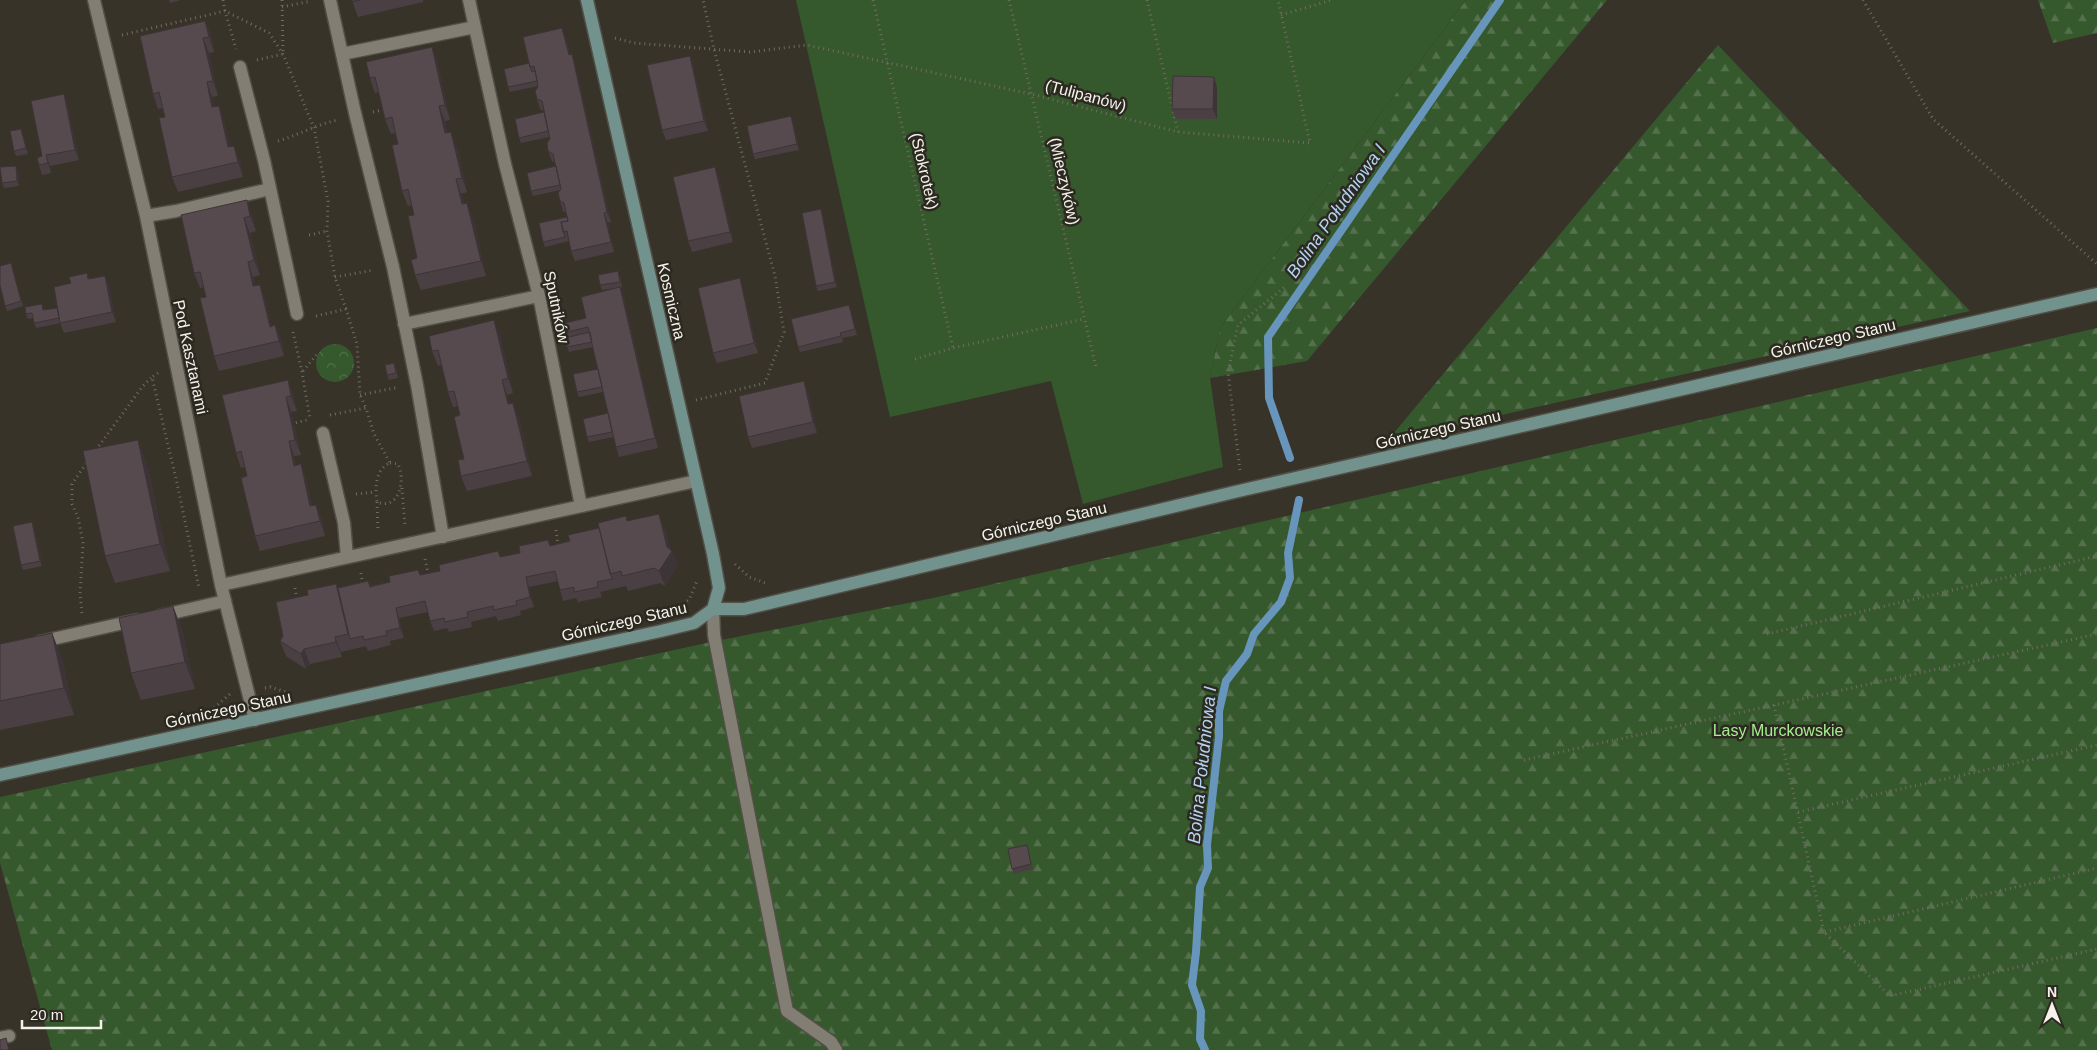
<svg xmlns="http://www.w3.org/2000/svg" width="2097" height="1050" viewBox="0 0 2097 1050" font-family="Helvetica,sans-serif">
	<style>
		.forest { fill: url(#forest-firs) }
		.park { fill: url(#park-crowns) }
		.garden { fill: #36582d }
		.lines { fill: none; stroke-linecap: round; stroke-linejoin: round }
		.stream { stroke: #6795bb; stroke-width: 8 }
		.lane-casing { stroke: #514f46; stroke-width: 15 }
		.street-casing { stroke: #514f46; stroke-width: 15 }
		.secondary-casing { stroke: #514f46; stroke-width: 15 }
		.path { stroke: #706c63; stroke-width: 3; stroke-dasharray: 1 4; stroke-linecap: butt }
		.lane { stroke: #827e73; stroke-width: 12 }
		.street { stroke: #827e73; stroke-width: 12 }
		.secondary { stroke: #72928e; stroke-width: 12 }
		.wall { fill: #4a4043 }
		.shaded-wall { fill: #3c3437 }
		.building { fill: #564a4e; stroke: #3c3437 }
		.labels { text-anchor: middle; stroke-width: 5; stroke-linejoin: round; paint-order: stroke }
		.street-label { font-size: 16px; fill: #f4f2eb; stroke: #2c2920 }
		.park-label { font-size: 16px; fill: #a5ee90; stroke: #2c2920 }
		.water-label { font-size: 18px; font-style: italic; fill: #b2d3f3; stroke: #2c2920 }
	</style>
	<defs>
		<pattern id="forest-firs" width="22" height="20" patternUnits="userSpaceOnUse" patternTransform="scale(1.25)"><rect width="22" height="20" fill="#36582d"/><path d="M5 1l3.5 6h-7zM16 11l3.5 6h-7z" fill="#54704c"/></pattern>
		<pattern id="park-crowns" width="20" height="18" patternUnits="userSpaceOnUse" patternTransform="scale(1.25)"><rect width="20" height="18" fill="#36582d"/><path d="M2 6a3 3 0 1 1 6 0M12 15a3 3 0 1 1 6 0" fill="none" stroke="#54704c"/></pattern>
	</defs>
	<rect width="100%" height="100%" fill="#373329"/>
	<path class="forest" d="M 1466,0 L 1607,0 L 1307,361 L 1210,378 L 1220,328 Z
		M 2038,0 L 2097,0 L 2097,33 L 2053,43 Z
		M 1718,45 L 1970,311 L 1388,440 Z
		M 2097,328 L 2097,1050 L 52,1050 L 0,863 L 0,797 L 711,642 L 933,598 Z"/>
	<path class="park" d="M316 363a19 19 0 1 1 38 0a19 19 0 1 1-38 0Z"/>
	<path class="garden" d="M 796,0 L 1466,0 L 1220,328 L 1210,378 L 1223,467 L 1083,504 L 1051,381 L 890,417 Z"/>
	<g class="lines">
		<path class="stream" d="M 1290,458 L 1269,398 L 1268,337 L 1500,0
			M 1205,1050 L 1200,1039 L 1201,1011 L 1192,985 L 1196,952 L 1200,887 L 1208,868 L 1207,845 L 1219,737 L 1219,711 L 1226,681 L 1247,654 L 1254,634 L 1281,602 L 1290,578 L 1288,553 L 1299,500"/>
		<g class="lane-casing">
			<path id="lane" d="M 713,609 L 714,635 L 787,1011 L 831,1042 L 836,1050
				M 159,616 L 225,601
				M 39,642 L 137,620"/>
		</g>
		<g class="street-casing">
			<path id="street" d="M 94,0 L 146,216 L 221,585 L 255,720
				M 330,0 L 355,113 L 393,267 L 417,385 L 443,537
				M 469,0 L 505,164 L 539,296 L 581,506
				M 342,54 L 475,27
				M 240,67 L 264,160 L 297,314
				M 146,216 L 176,211 L 270,189
				M 404,324 L 539,296
				M 323,433 L 344,523 L 347,557
				M 221,585 L 696,481
				M 0,1038 L 9,1036"/>
		</g>
		<g class="secondary-casing">
			<path id="secondary" d="M 587,0 L 713,554 L 719,588 L 713,609
				M 0,775 L 661,631 L 694,623 L 713,609 L 744,609 L 1243,490 L 2097,294"/>
		</g>
		<path class="path" d="M 223,0 L 225,11 L 269,33 L 283,54 L 314,128 L 328,201 L 327,231 L 335,277 L 346,309
			M 282,0 L 283,53
			M 873,0 L 953,348
			M 1009,0 L 1096,367
			M 1147,0 L 1178,132
			M 1863,0 L 1933,119 L 2097,264
			M 282,7 L 311,1
			M 1281,15 L 1332,0
			M 122,35 L 225,11 L 236,49
			M 615,38 L 634,43 L 750,52 L 807,45 L 1031,94 L 1178,132 L 1310,143 L 1278,0
			M 257,60 L 283,54
			M 373,112 L 383,110
			M 278,141 C 299,135 317,124 338,120
			M 309,235 L 327,231
			M 335,277 L 374,270
			M 316,316 L 346,309 L 357,344 L 360,395 L 366,408
			M 293,332 L 302,372 L 310,419
			M 915,359 L 953,348 L 1084,319
			M 303,371 L 318,353
			M 158,373 L 152,377 L 177,483 L 199,588
			M 360,395 L 399,387
			M 696,400 L 765,383 L 784,332 L 775,276 L 714,49 L 703,0
			M 330,415 L 366,408 L 374,434 L 390,463
			M 291,424 L 307,420
			M 96,450 L 142,387 L 151,378
			M 390,463 L 398,464 C 406,480 399,511 377,502 C 375,489 375,469 390,463 Z
			M 1240,470 L 1228,372 L 1238,325 L 1286,286
			M 402,488 L 405,527
			M 356,494 L 375,492
			M 377,502 L 378,532
			M 556,530 L 558,546
			M 425,559 L 428,573
			M 735,564 L 749,577 L 765,583
			M 361,573 L 363,587
			M 295,588 L 297,601
			M 687,601 L 689,600 L 697,581
			M 82,613 L 80,594 L 83,543 L 78,517 L 72,504 L 72,484 L 88,461
			M 1767,634 L 2097,556
			M 265,688 L 270,687 L 286,692
			M 1774,705 L 1824,932 L 1890,996 L 2097,949
			M 214,708 L 230,694
			M 1524,760 L 2097,634
			M 1798,812 L 2097,745
			M 1825,932 L 2097,868"/>
		<use href="#lane" class="lane"/>
		<use href="#street" class="street"/>
		<use href="#secondary" class="secondary"/>
	</g>
	<path class="wall" d="M 169,0 L 181,0 L 170,3 Z
		M 352,0 L 423,0 L 423,2 L 358,17 Z
		M 205,21 L 211,36 L 214,52 L 209,53 L 218,96 L 212,97 L 214,106 L 224,121 L 230,147 L 240,161 L 243,177 L 178,192 L 172,177 L 165,117 L 162,108 L 158,109 L 153,94 Z
		M 566,38 L 570,55 L 572,54 L 575,64 L 611,222 L 608,223 L 614,252 L 575,261 L 571,251 L 569,241 L 545,247 L 543,242 L 567,217 L 566,213 L 563,211 L 560,201 L 560,190 L 533,196 L 531,191 L 556,166 L 555,163 L 552,161 L 548,151 L 550,139 L 549,137 L 521,143 L 519,138 L 544,112 L 544,111 L 540,109 L 537,99 L 538,86 L 510,92 L 508,87 L 529,63 Z
		M 432,47 L 437,62 L 450,120 L 445,121 L 447,132 L 457,147 L 467,192 L 461,194 L 464,204 L 473,218 L 486,276 L 421,290 L 415,275 L 417,258 L 414,215 L 412,205 L 408,206 L 402,191 L 398,144 L 395,133 L 391,134 L 385,119 L 379,92 L 375,93 L 370,78 Z
		M 693,66 L 708,131 L 666,140 L 662,130 Z
		M 1217,87 L 1217,119 L 1176,119 L 1172,109 Z
		M 64,94 L 67,104 L 79,160 L 50,166 L 51,173 L 42,175 L 39,165 L 42,156 Z
		M 793,121 L 799,150 L 755,159 L 753,154 Z
		M 21,129 L 28,154 L 16,156 L 14,151 Z
		M 18,171 L 19,186 L 4,188 L 2,183 Z
		M 719,177 L 733,242 L 692,252 L 688,241 Z
		M 821,209 L 823,215 L 837,287 L 818,291 L 816,286 Z
		M 181,215 L 252,215 L 256,231 L 250,233 L 260,275 L 253,277 L 255,286 L 260,285 L 265,300 L 271,326 L 275,325 L 281,340 L 284,356 L 219,371 L 214,356 L 206,297 L 204,287 L 200,288 L 194,273 Z
		M 11,263 L 23,306 L 7,311 L 5,306 Z
		M 87,273 L 89,279 L 105,276 L 109,286 L 116,322 L 64,333 L 60,323 L 36,328 L 33,318 L 28,319 L 26,314 L 57,308 L 71,283 Z
		M 620,276 L 622,287 L 602,290 L 600,285 Z
		M 620,287 L 624,298 L 658,448 L 619,457 L 613,437 L 589,442 L 587,437 L 608,413 L 603,392 L 579,397 L 577,392 L 598,369 L 593,347 L 569,352 L 563,333 L 586,318 Z
		M 743,289 L 758,353 L 717,363 L 713,353 Z
		M 849,305 L 857,335 L 842,338 L 843,342 L 800,352 L 798,347 Z
		M 500,335 L 513,393 L 507,395 L 509,404 L 519,418 L 532,476 L 467,491 L 461,476 L 464,459 L 460,415 L 458,406 L 453,407 L 448,392 L 442,365 L 438,366 L 432,351 Z
		M 396,368 L 398,378 L 389,380 L 387,375 Z
		M 288,380 L 293,395 L 297,411 L 291,412 L 301,455 L 294,456 L 296,465 L 301,464 L 306,479 L 312,506 L 316,505 L 322,520 L 325,536 L 260,551 L 255,536 L 247,476 L 245,467 L 241,468 L 236,453 Z
		M 808,392 L 817,433 L 752,448 L 748,437 Z
		M 148,467 L 170,571 L 115,583 L 105,556 Z
		M 628,521 L 665,529 L 670,549 L 672,551 L 678,566 L 665,586 L 660,583 L 628,591 L 626,586 L 600,592 L 602,597 L 578,602 L 576,598 L 563,601 L 560,590 L 558,581 L 529,587 L 534,607 L 520,611 L 521,615 L 498,621 L 496,616 L 471,622 L 472,627 L 449,632 L 447,628 L 434,631 L 430,621 L 428,612 L 399,618 L 404,638 L 390,641 L 391,645 L 368,651 L 366,646 L 341,652 L 342,657 L 310,664 L 306,669 L 286,656 L 280,641 L 308,595 L 336,584 L 338,588 L 368,581 L 370,586 L 390,582 L 418,570 L 420,575 L 440,571 L 498,551 L 500,557 L 570,541 Z
		M 32,522 L 34,527 L 42,566 L 23,570 L 21,565 Z
		M 173,606 L 183,633 L 195,689 L 141,700 L 131,673 Z
		M 52,633 L 62,659 L 74,715 L 0,730 L 0,644 Z
		M 1027,845 L 1033,869 L 1014,874 L 1012,869 Z"/>
	<path class="shaded-wall" d="M 205,21 L 211,36 L 214,52 L 209,37 Z
		M 562,28 L 566,38 L 572,65 L 569,55 Z
		M 203,38 L 209,53 L 218,96 L 213,81 Z
		M 432,47 L 437,62 L 450,120 L 445,105 Z
		M 572,54 L 575,64 L 611,222 L 607,212 Z
		M 690,56 L 693,66 L 708,131 L 704,121 Z
		M 1214,77 L 1217,87 L 1217,119 L 1213,109 Z
		M 207,82 L 212,97 L 218,122 L 212,107 Z
		M 64,94 L 67,104 L 79,160 L 75,150 Z
		M 219,106 L 224,121 L 234,162 L 228,147 Z
		M 439,106 L 445,121 L 451,148 L 445,133 Z
		M 791,116 L 793,121 L 799,150 L 797,144 Z
		M 21,129 L 23,134 L 28,154 L 26,148 Z
		M 451,132 L 457,147 L 467,192 L 462,178 Z
		M 234,146 L 240,161 L 243,177 L 238,162 Z
		M 46,155 L 50,166 L 51,173 L 48,163 Z
		M 16,166 L 18,171 L 19,186 L 17,181 Z
		M 715,167 L 719,177 L 733,242 L 730,232 Z
		M 456,179 L 461,194 L 467,219 L 462,204 Z
		M 247,200 L 252,215 L 256,231 L 250,216 Z
		M 467,203 L 473,218 L 486,276 L 481,261 Z
		M 821,209 L 823,215 L 837,287 L 835,282 Z
		M 604,213 L 608,223 L 614,252 L 611,242 Z
		M 244,218 L 250,233 L 260,275 L 254,260 Z
		M 248,262 L 253,277 L 259,301 L 253,286 Z
		M 105,276 L 109,286 L 116,322 L 112,312 Z
		M 740,278 L 743,289 L 758,353 L 754,343 Z
		M 260,285 L 265,300 L 275,342 L 270,327 Z
		M 620,287 L 624,298 L 658,448 L 655,438 Z
		M 849,305 L 851,310 L 857,335 L 855,329 Z
		M 494,320 L 500,335 L 513,393 L 508,378 Z
		M 275,325 L 281,340 L 284,356 L 279,341 Z
		M 288,380 L 293,395 L 297,411 L 291,396 Z
		M 502,380 L 507,395 L 513,419 L 508,404 Z
		M 804,381 L 808,392 L 817,433 L 813,422 Z
		M 286,397 L 291,412 L 301,455 L 295,440 Z
		M 513,403 L 519,418 L 532,476 L 527,461 Z
		M 138,440 L 148,467 L 170,571 L 160,544 Z
		M 289,441 L 294,456 L 300,481 L 294,466 Z
		M 301,464 L 306,479 L 316,521 L 310,506 Z
		M 316,505 L 322,520 L 325,536 L 320,521 Z
		M 659,514 L 665,529 L 671,553 L 672,551 L 678,566 L 665,586 L 659,571 L 667,547 Z
		M 32,522 L 34,527 L 42,566 L 40,561 Z
		M 526,577 L 529,587 L 534,607 L 530,597 Z
		M 173,606 L 183,633 L 195,689 L 185,662 Z
		M 396,608 L 399,618 L 404,638 L 400,628 Z
		M 52,633 L 62,659 L 74,715 L 64,688 Z
		M 335,637 L 341,652 L 342,657 L 336,642 Z
		M 304,649 L 310,664 L 306,669 L 301,654 Z"/>
	<path class="building" d="M 352,0 L 360,0 L 352,2 Z
		M 205,21 L 209,37 L 203,38 L 213,81 L 207,82 L 209,93 L 212,107 L 219,106 L 228,147 L 234,146 L 238,162 L 172,177 L 159,118 L 165,117 L 159,92 L 153,94 L 140,36 Z
		M 562,28 L 569,55 L 572,54 L 607,212 L 604,213 L 611,242 L 571,251 L 567,231 L 563,232 L 561,222 L 568,221 L 564,203 L 560,201 L 558,193 L 561,189 L 553,154 L 548,151 L 547,143 L 550,139 L 542,101 L 537,99 L 535,91 L 538,87 L 536,75 L 534,66 L 530,67 L 523,37 Z
		M 432,47 L 445,105 L 439,106 L 445,133 L 451,132 L 462,178 L 456,179 L 462,204 L 467,203 L 481,261 L 415,275 L 411,260 L 417,258 L 408,216 L 414,215 L 408,189 L 402,191 L 392,145 L 398,144 L 395,131 L 392,117 L 385,119 L 375,77 L 370,78 L 366,62 Z
		M 690,56 L 704,121 L 662,130 L 647,65 Z
		M 529,63 L 532,72 L 535,71 L 537,81 L 508,87 L 504,69 Z
		M 1173,76 L 1214,77 L 1213,109 L 1172,109 Z
		M 64,94 L 75,150 L 46,155 L 48,163 L 39,165 L 37,158 L 42,156 L 31,101 Z
		M 544,112 L 548,131 L 519,138 L 515,119 Z
		M 791,116 L 797,144 L 753,154 L 747,126 Z
		M 21,129 L 26,148 L 14,151 L 10,131 Z
		M 16,166 L 17,181 L 2,183 L 0,167 Z
		M 556,166 L 560,185 L 531,191 L 527,173 Z
		M 715,167 L 730,232 L 688,241 L 673,177 Z
		M 247,200 L 250,216 L 244,218 L 254,260 L 248,262 L 253,286 L 260,285 L 270,327 L 275,325 L 279,341 L 214,356 L 200,298 L 206,297 L 200,272 L 194,273 L 181,215 Z
		M 821,209 L 835,282 L 816,286 L 802,213 Z
		M 567,217 L 568,221 L 561,222 L 565,237 L 543,242 L 539,223 Z
		M 11,263 L 21,301 L 5,306 L 0,285 L 0,266 Z
		M 618,271 L 620,282 L 600,285 L 598,275 Z
		M 87,273 L 88,279 L 105,276 L 112,312 L 60,323 L 54,287 L 71,283 L 69,277 Z
		M 740,278 L 754,343 L 713,353 L 698,288 Z
		M 620,287 L 655,438 L 616,447 L 588,327 L 563,333 L 561,324 L 586,318 L 581,297 Z
		M 42,304 L 43,310 L 57,308 L 59,318 L 34,323 L 32,313 L 26,314 L 25,307 Z
		M 849,305 L 855,329 L 840,333 L 841,336 L 798,347 L 791,319 Z
		M 494,320 L 508,378 L 502,380 L 508,404 L 513,403 L 527,461 L 461,476 L 458,460 L 464,459 L 454,417 L 460,415 L 454,391 L 448,392 L 438,350 L 432,351 L 429,336 Z
		M 590,332 L 592,342 L 567,347 L 565,338 Z
		M 394,363 L 396,373 L 387,375 L 385,365 Z
		M 598,369 L 602,387 L 577,392 L 573,374 Z
		M 288,380 L 291,396 L 286,397 L 295,440 L 289,441 L 294,466 L 301,464 L 310,506 L 316,505 L 320,521 L 255,536 L 241,478 L 247,476 L 241,451 L 236,453 L 222,395 Z
		M 804,381 L 813,422 L 748,437 L 739,396 Z
		M 608,413 L 612,432 L 587,437 L 583,419 Z
		M 138,440 L 160,544 L 105,556 L 83,451 Z
		M 659,514 L 667,547 L 672,551 L 659,571 L 654,568 L 622,576 L 621,571 L 610,574 L 598,523 L 626,516 L 627,521 Z
		M 32,522 L 40,561 L 21,565 L 13,526 Z
		M 599,528 L 612,579 L 597,582 L 598,587 L 574,592 L 574,587 L 560,590 L 555,571 L 526,577 L 530,597 L 516,601 L 517,605 L 494,610 L 493,606 L 467,612 L 468,617 L 445,622 L 444,618 L 430,621 L 425,601 L 396,608 L 400,628 L 386,631 L 387,635 L 364,640 L 363,636 L 350,639 L 338,588 L 368,581 L 370,587 L 390,582 L 389,576 L 418,570 L 420,575 L 440,571 L 439,565 L 498,551 L 500,557 L 520,553 L 519,546 L 548,540 L 550,546 L 570,541 L 568,535 Z
		M 336,584 L 348,634 L 335,637 L 336,642 L 304,649 L 301,654 L 280,641 L 283,636 L 276,602 L 308,595 L 307,590 Z
		M 173,606 L 185,662 L 131,673 L 119,618 Z
		M 52,633 L 64,688 L 0,701 L 0,644 Z
		M 1027,845 L 1031,864 L 1012,869 L 1008,849 Z
		M 6,1038 L 9,1050 L 0,1050 L 0,1040 Z"/>
	<g class="labels">
		<g class="street-label">
			<text transform="translate(1086 95) rotate(15)" y="6">(Tulipanów)</text>
			<text transform="translate(925 171) rotate(77)" y="6">(Stokrotek)</text>
			<text transform="translate(1065 181) rotate(77)" y="6">(Mieczyków)</text>
			<text transform="translate(672 301) rotate(77)" y="6">Kosmiczna</text>
			<text transform="translate(557 307) rotate(78)" y="6">Sputników</text>
			<text transform="translate(1833 338) rotate(-13)" y="6">Górniczego Stanu</text>
			<text transform="translate(191 357) rotate(78)" y="6">Pod Kasztanami</text>
			<text transform="translate(1438 429) rotate(-13)" y="6">Górniczego Stanu</text>
			<text transform="translate(1044 521) rotate(-13)" y="6">Górniczego Stanu</text>
			<text transform="translate(624 621) rotate(-13)" y="6">Górniczego Stanu</text>
			<text transform="translate(228 709) rotate(-12)" y="6">Górniczego Stanu</text>
		</g>
		<g class="park-label">
			<text x="1778" y="736">Lasy Murckowskie</text>
		</g>
		<g class="water-label">
			<text transform="translate(1336 211) rotate(-55)" y="6">Bolina Południowa I</text>
			<text transform="translate(1202 765) rotate(-84)" y="6">Bolina Południowa I</text>
		</g>
	</g>
	<g transform="translate(2052 1005)" stroke="#2c2920" stroke-width="4" paint-order="stroke">
	<path d="M0-4L9 19L0 12L-9 19Z" fill="#f4f2eb"/>
	<text y="-8" font-size="14" font-weight="bold" text-anchor="middle" fill="#f4f2eb">N</text>
	</g>
	<path d="M22 1020v8h79v-8" fill="none" stroke="#f4f2eb" stroke-width="2.5"/>
	<text x="30" y="1020" font-size="15" fill="#f4f2eb" stroke="#2c2920" stroke-width="4" paint-order="stroke">20 m</text>
</svg>
